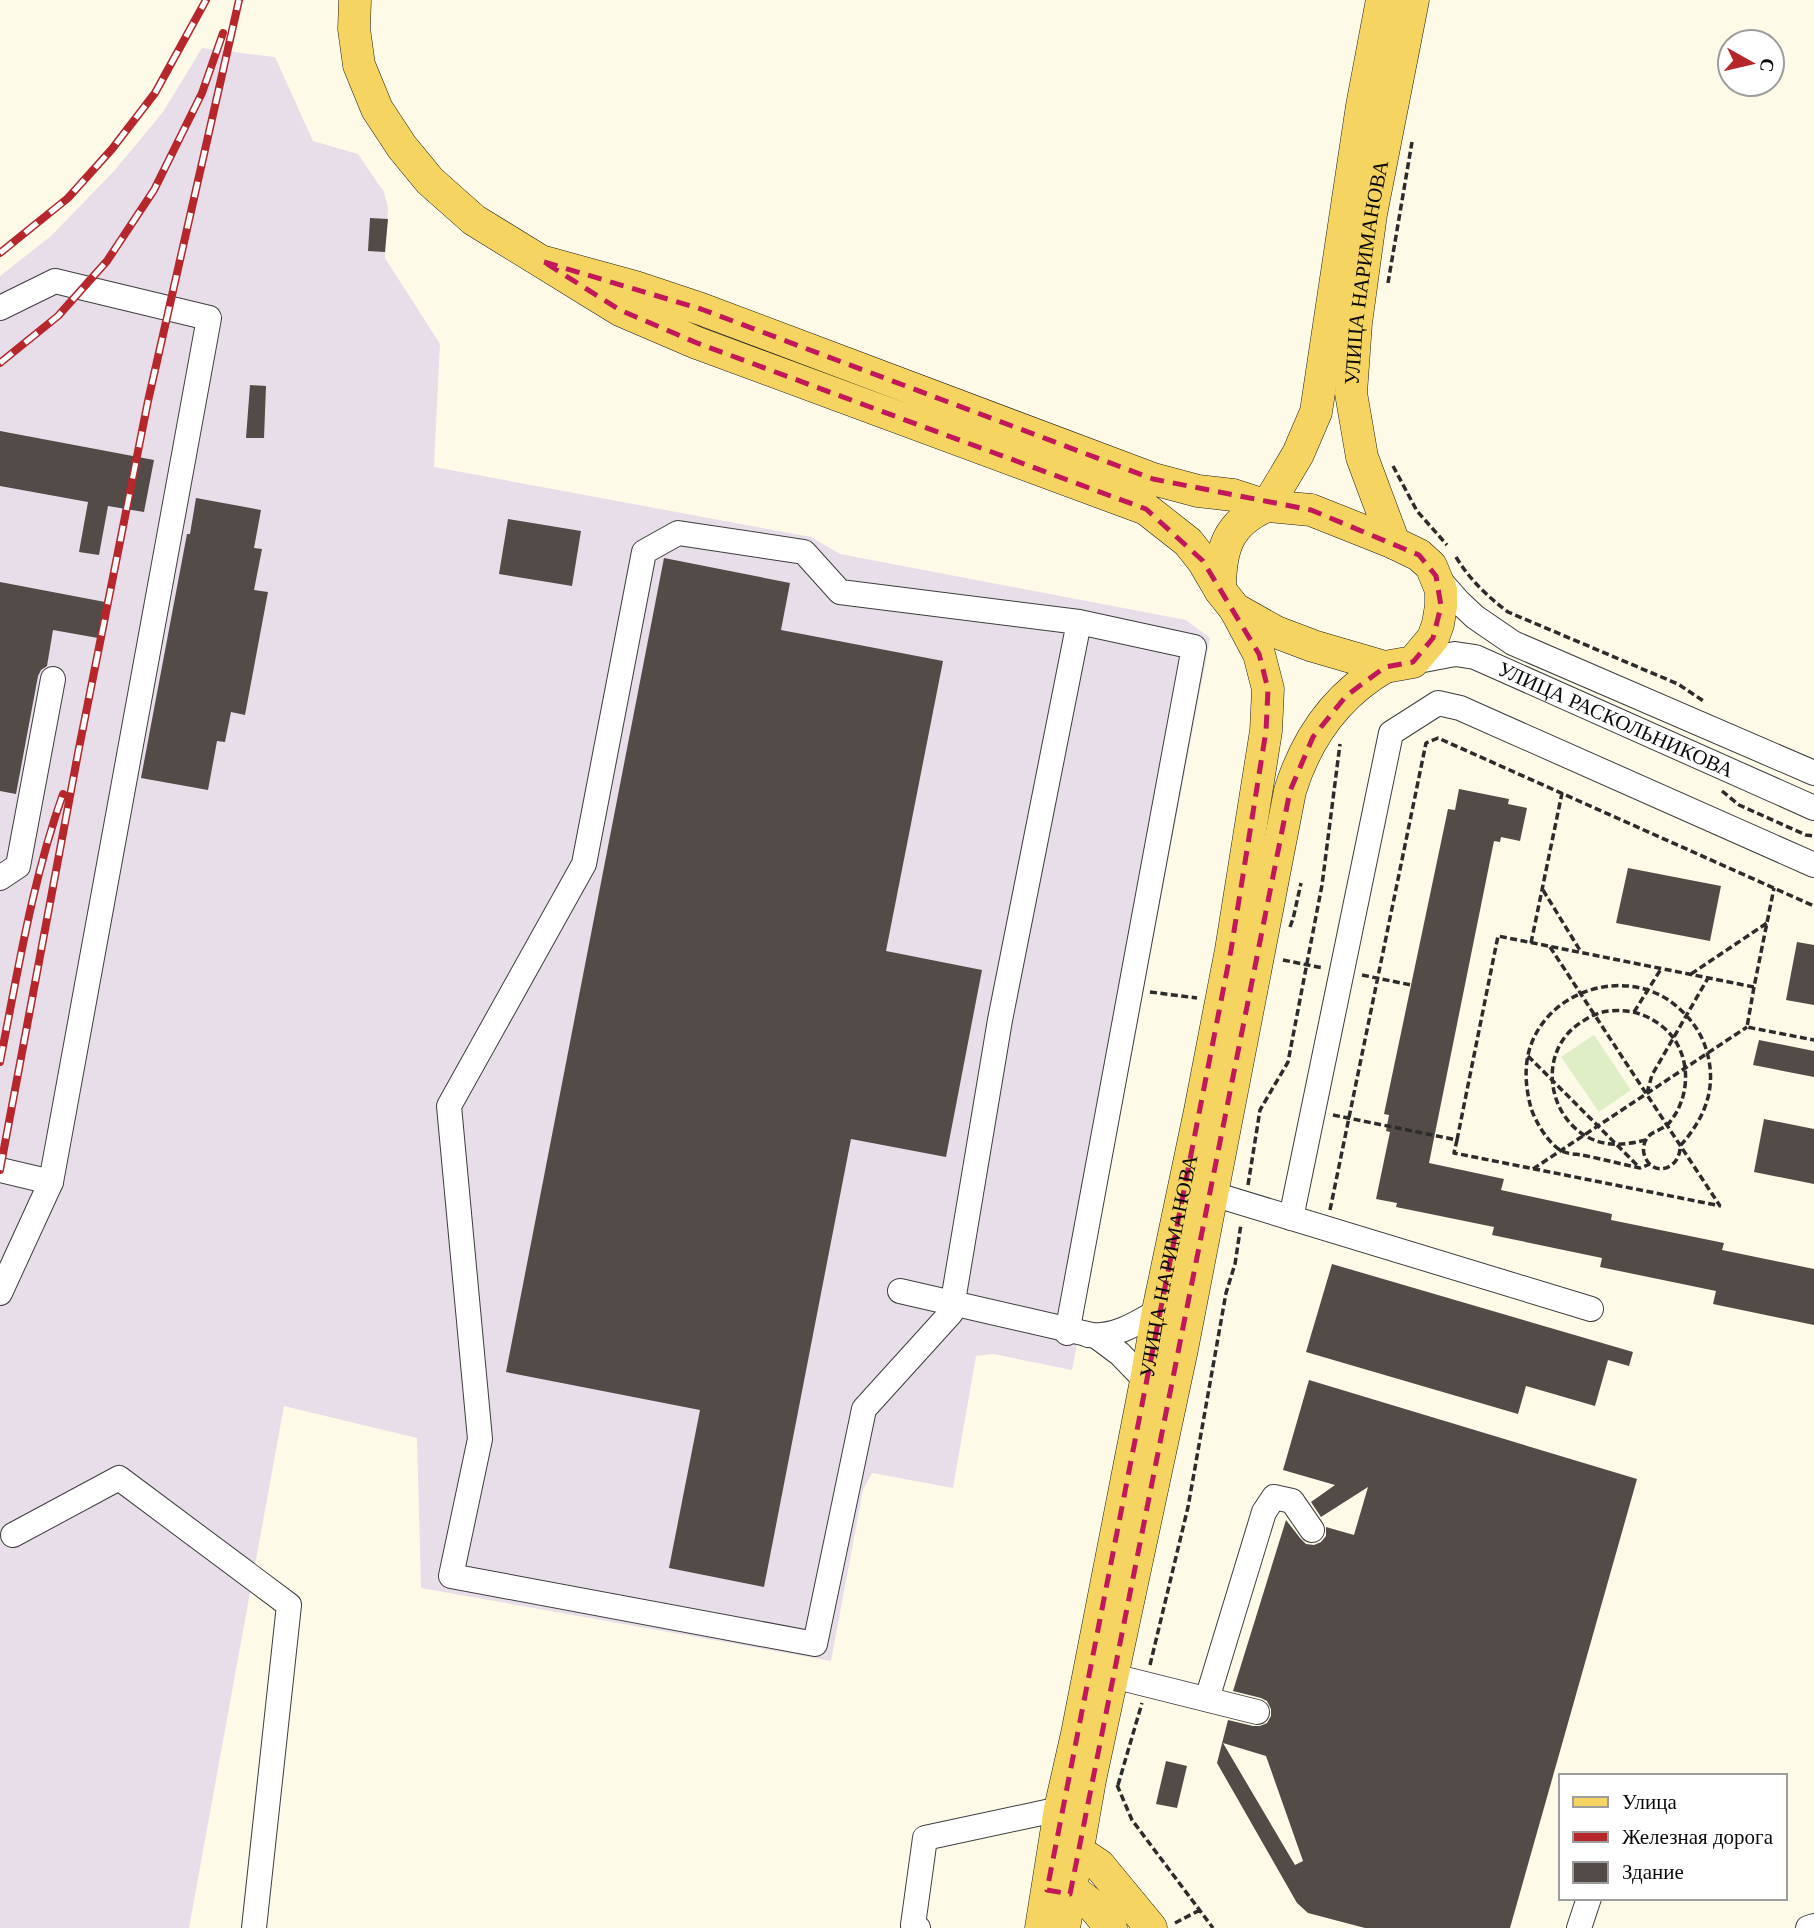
<svg xmlns="http://www.w3.org/2000/svg" width="1814" height="1928" viewBox="0 0 1814 1928" font-family="'Times New Roman',serif">
	<style>
		.industrial { fill: #e8dee9 }
		.pitch { fill: #dfeec5 }
		.building { fill: #524b47; fill-rule: evenodd }
		.lines { fill: none; stroke-linecap: round; stroke-linejoin: round }
		.minor-casing { stroke: #3d3d3d; stroke-width: 26 }
		.major-casing { stroke: #1b1b1b; stroke-width: 33 }
		.path { stroke: #2c2c2c; stroke-width: 3.5; stroke-dasharray: 7 3.5; stroke-linecap: butt }
		.minor { stroke: #fff; stroke-width: 24 }
		.major { stroke: #f5d461; stroke-width: 32 }
		.rail-casing { stroke: #b5272b; stroke-width: 8 }
		.rail { stroke: #fff; stroke-width: 5; stroke-dasharray: 16; stroke-linecap: butt }
		.marked { fill: none; stroke: #c2185b; stroke-width: 5; stroke-dasharray: 14 9; stroke-linejoin: round }
		.labels { text-anchor: middle; stroke-width: 7; stroke-linejoin: round; paint-order: stroke }
		.street-label { font-size: 21px; fill: #0a0a0a; stroke: #fff }
	</style>
	<rect width="100%" height="100%" fill="#fefae8"/>
	<path class="industrial" d="M 202,48 L 275,57 L 313,141 L 358,154 L 384,192 L 388,208 L 385,258 L 440,344 L 434,467 L 811,537 L 840,554 L 1186,620 L 1210,638 L 1072,1370 L 993,1354 L 976,1356 L 953,1488 L 872,1473 L 863,1490 L 831,1661 L 421,1588 L 417,1438 L 284,1406 L 189,1928 L 0,1928 L 0,276 L 51,236 L 114,171 L 163,112 Z"/>
	<path class="pitch" d="M 1594,1035 L 1631,1090 L 1599,1112 L 1561,1057 Z"/>
	<path class="building" d="M 370,218 L 388,219 L 385,252 L 368,251 Z
		M 250,385 L 266,386 L 264,438 L 246,438 Z
		M 0,431 L 154,460 L 144,512 L 108,506 L 99,555 L 79,552 L 88,502 L 0,486 Z
		M 196,498 L 261,510 L 254,548 L 262,549 L 254,590 L 268,592 L 245,715 L 231,712 L 225,742 L 217,741 L 208,790 L 141,778 L 187,534 L 190,534 Z
		M 508,519 L 581,531 L 572,586 L 499,574 Z
		M 664,558 L 790,583 L 781,630 L 943,661 L 886,951 L 982,970 L 946,1157 L 851,1139 L 764,1587 L 669,1568 L 700,1410 L 506,1372 Z
		M 0,582 L 105,602 L 98,638 L 53,630 L 47,666 L 41,670 L 38,676 L 16,794 L 0,791 Z
		M 1459,789 L 1509,799 L 1508,804 L 1527,808 L 1520,841 L 1501,837 L 1500,842 L 1494,841 L 1429,1163 L 1504,1179 L 1501,1190 L 1612,1214 L 1611,1220 L 1724,1243 L 1722,1250 L 1814,1269 L 1814,1325 L 1713,1304 L 1716,1291 L 1600,1267 L 1602,1258 L 1492,1235 L 1494,1227 L 1396,1207 L 1397,1203 L 1376,1199 L 1390,1132 L 1386,1131 L 1389,1115 L 1384,1114 L 1448,809 L 1455,810 Z
		M 1628,868 L 1721,886 L 1710,941 L 1616,923 Z
		M 1797,942 L 1814,945 L 1814,1005 L 1786,1000 Z
		M 1759,1040 L 1814,1051 L 1814,1077 L 1753,1065 Z
		M 1764,1119 L 1814,1129 L 1814,1184 L 1754,1172 Z
		M 1332,1264 L 1633,1352 L 1629,1366 L 1608,1360 L 1595,1406 L 1526,1386 L 1518,1414 L 1306,1352 Z
		M 1309,1380 L 1637,1479 L 1510,1928 L 1365,1928 L 1308,1913 L 1297,1903 L 1217,1763 L 1228,1720 L 1253,1726 L 1260,1726 L 1267,1723 L 1271,1716 L 1271,1709 L 1267,1701 L 1261,1698 L 1233,1691 L 1286,1520 L 1300,1538 L 1306,1544 L 1314,1545 L 1321,1542 L 1326,1536 L 1326,1527 L 1354,1535 L 1368,1487 L 1321,1517 L 1311,1502 L 1335,1485 L 1283,1470 ZM 1223,1743 L 1266,1756 L 1303,1861 L 1295,1865 Z
		M 1166,1761 L 1187,1766 L 1177,1808 L 1156,1804 Z"/>
	<g class="lines">
		<g class="minor-casing">
			<g id="minor">
				<path d="M 0,308 L 55,281 L 209,318 L 51,1182 L 0,1293"/>
				<path d="M 1436,576 L 1459,602 L 1475,617 L 1513,643 L 1814,773"/>
				<path id="s1" d="M 1413,662 L 1455,654 L 1475,657 L 1814,808"/>
				<path d="M 0,878 L 18,866 L 53,679"/>
				<path d="M 0,1170 L 51,1182"/>
				<path d="M 1213,1194 L 1591,1309"/>
				<path d="M 1291,1218 L 1391,733 L 1438,703 L 1460,708 L 1814,865"/>
				<path d="M 900,1291 L 1096,1336 L 1120,1354 L 1146,1381"/>
				<path d="M 1067,1333 L 1194,647 L 1079,622 L 840,592 L 804,552 L 678,533 L 644,552 L 584,864 L 449,1106 L 480,1439 L 451,1576 L 815,1644 L 864,1409 L 951,1313 L 1000,1020 L 1079,622"/>
				<path d="M 1088,1335 C 1114,1338 1136,1324 1158,1311"/>
				<path d="M 13,1535 L 119,1478 L 289,1605 L 254,1928"/>
				<path d="M 1113,1676 L 1257,1712"/>
				<path d="M 1207,1699 L 1264,1512 L 1274,1497 L 1292,1501 L 1312,1530"/>
				<path d="M 918,1928 L 913,1925 L 925,1838 L 1060,1809"/>
				<path d="M 1579,1928 L 1589,1898"/>
				<path d="M 1808,1928 L 1814,1926"/>
			</g>
		</g>
		<g class="major-casing">
			<g id="major">
				<path d="M 355,0 L 354,29 L 359,65 L 377,109 L 402,147 L 430,181 L 474,220 L 620,310 L 697,343 L 1146,509 L 1188,542 L 1203,561 L 1220,590 L 1235,609 L 1276,632 L 1313,646 L 1385,667 L 1413,662 L 1433,638 L 1438,624 L 1441,606 L 1441,590 L 1431,566 L 1419,555 L 1394,543 L 1311,510 L 1267,506 L 1233,495 L 1198,491 L 1153,479 L 701,309 L 635,287 L 544,262"/>
				<path d="M 1267,506 L 1298,454 L 1316,412 L 1362,106 L 1382,0"/>
				<path id="s2" d="M 1394,543 L 1362,457 L 1351,393 L 1356,323 L 1371,214 L 1413,0"/>
				<path d="M 1220,590 C 1220,550 1227,523 1267,506"/>
				<path d="M 1059,1852 L 1087,1857 L 1099,1865 L 1151,1928"/>
				<path d="M 1052,1891 L 1079,1895 L 1092,1905 L 1111,1928"/>
				<path id="s3" d="M 1041,1928 L 1060,1809 L 1077,1734 L 1146,1381 L 1158,1311 L 1200,1111 L 1231,950 L 1266,731 L 1268,689 L 1259,654 L 1235,609"/>
				<path d="M 1064,1928 L 1090,1780 L 1182,1349 L 1290,791 C 1306,739 1337,695 1385,667"/>
			</g>
		</g>
		<path class="path" d="M 1388,283 L 1412,142
			M 1393,466 L 1417,511 L 1447,545
			M 1456,557 C 1470,580 1487,596 1508,612 L 1678,684 L 1705,702
			M 1722,791 L 1739,805 L 1806,835 L 1814,836
			M 1543,890 L 1581,952
			M 1290,927 L 1293,919 L 1301,883
			M 1531,943 L 1562,793
			M 1550,947 L 1720,1206
			M 1283,960 L 1323,968
			M 1691,974 L 1767,923
			M 1362,975 L 1411,985
			M 1754,987 L 1747,1027 L 1814,1040
			M 1150,992 L 1197,998
			M 1634,1012 L 1661,969
			M 1528,1056 L 1638,1166
			M 1647,1093 L 1652,1075 L 1708,978
			M 1333,1115 L 1457,1140 L 1454,1153 L 1721,1206
			M 1457,1140 L 1498,936 L 1754,987 L 1774,888
			M 1646,1140 C 1629,1144 1611,1147 1594,1140 C 1547,1121 1536,1052 1580,1023 C 1589,1017 1598,1012 1609,1011 C 1630,1009 1647,1014 1663,1027 C 1692,1051 1692,1096 1669,1123 C 1663,1130 1652,1131 1647,1138 C 1643,1144 1642,1152 1646,1159 C 1656,1178 1681,1167 1680,1146 C 1707,1116 1719,1083 1704,1043 C 1697,1025 1683,1010 1667,999 C 1618,968 1545,993 1529,1051 C 1524,1070 1526,1089 1531,1108 C 1535,1121 1549,1145 1562,1151 C 1567,1154 1576,1154 1582,1155 C 1602,1159 1621,1164 1640,1168 L 1650,1164
			M 1533,1169 L 1747,1027
			M 1248,1185 L 1260,1110 L 1288,1062 L 1322,885 L 1340,744
			M 1330,1210 L 1426,743 L 1438,738 L 1814,906
			M 1150,1665 L 1188,1507 L 1226,1293 L 1235,1264 L 1241,1224
			M 1117,1785 L 1132,1820 L 1213,1928
			M 1118,1785 L 1142,1703
			M 1175,1923 L 1200,1910"/>
		<use href="#minor" class="minor"/>
		<use href="#major" class="major"/>
		<g class="rail-casing">
			<path id="rail" d="M 0,253 L 68,198 L 112,149 L 155,93 L 206,0
				M 0,363 L 58,316 L 107,261 L 154,190 L 202,93 L 223,33
				M 0,1062 C 18,971 32,881 63,794
				M 0,1170 L 79,748 L 148,401 L 239,0"/>
		</g>
		<use href="#rail" class="rail"/>
	</g>
	<path class="marked" d="M 544,262 L 701,309 L 1153,479 L 1311,510 L 1419,555 L 1436,576 L 1441,606 L 1433,638 L 1413,662 L 1385,667 L 1346,696 L 1313,737 L 1290,791 L 1070,1894 L 1047,1890 L 1231,950 L 1266,731 L 1268,689 L 1259,654 L 1203,561 L 1146,509 L 697,343 L 620,310 Z"/>
	<g class="labels">
		<g class="street-label">
			<text dy="7" stroke="none"><textPath href="#s2" startOffset="278">УЛИЦА НАРИМАНОВА</textPath></text>
			<text dy="7" stroke="none"><textPath href="#s1" startOffset="217">УЛИЦА РАСКОЛЬНИКОВА</textPath></text>
			<text dy="7" stroke="none"><textPath href="#s3" startOffset="674">УЛИЦА НАРИМАНОВА</textPath></text>
		</g>
	</g>
	<rect x="1559" y="1774" width="228" height="126" fill="#ffffff" stroke="#9d9d9d" stroke-width="2"/>
	<rect x="1573" y="1797" width="35" height="10" fill="#f5d461" stroke="#9d9d9d" stroke-width="2"/>
	<text x="1622" y="1809" font-size="21" fill="#0a0a0a">Улица</text>
	<rect x="1573" y="1832" width="35" height="10" fill="#b5272b" stroke="#9d9d9d" stroke-width="2"/>
	<text x="1622" y="1844" font-size="21" fill="#0a0a0a">Железная дорога</text>
	<rect x="1573" y="1862" width="35" height="21" fill="#524b47" stroke="#9d9d9d" stroke-width="2"/>
	<text x="1622" y="1879" font-size="21" fill="#0a0a0a">Здание</text>
	<g transform="translate(1751 63) rotate(98)"><circle r="33" fill="#ffffff" stroke="#9d9d9d" stroke-width="2"/>
	<path d="M0-5L12 26L0 18L-12 26Z" fill="#b5272b"/>
	<text y="-10" font-size="19" font-weight="bold" text-anchor="middle" fill="#0a0a0a">С</text>
	</g>
</svg>
